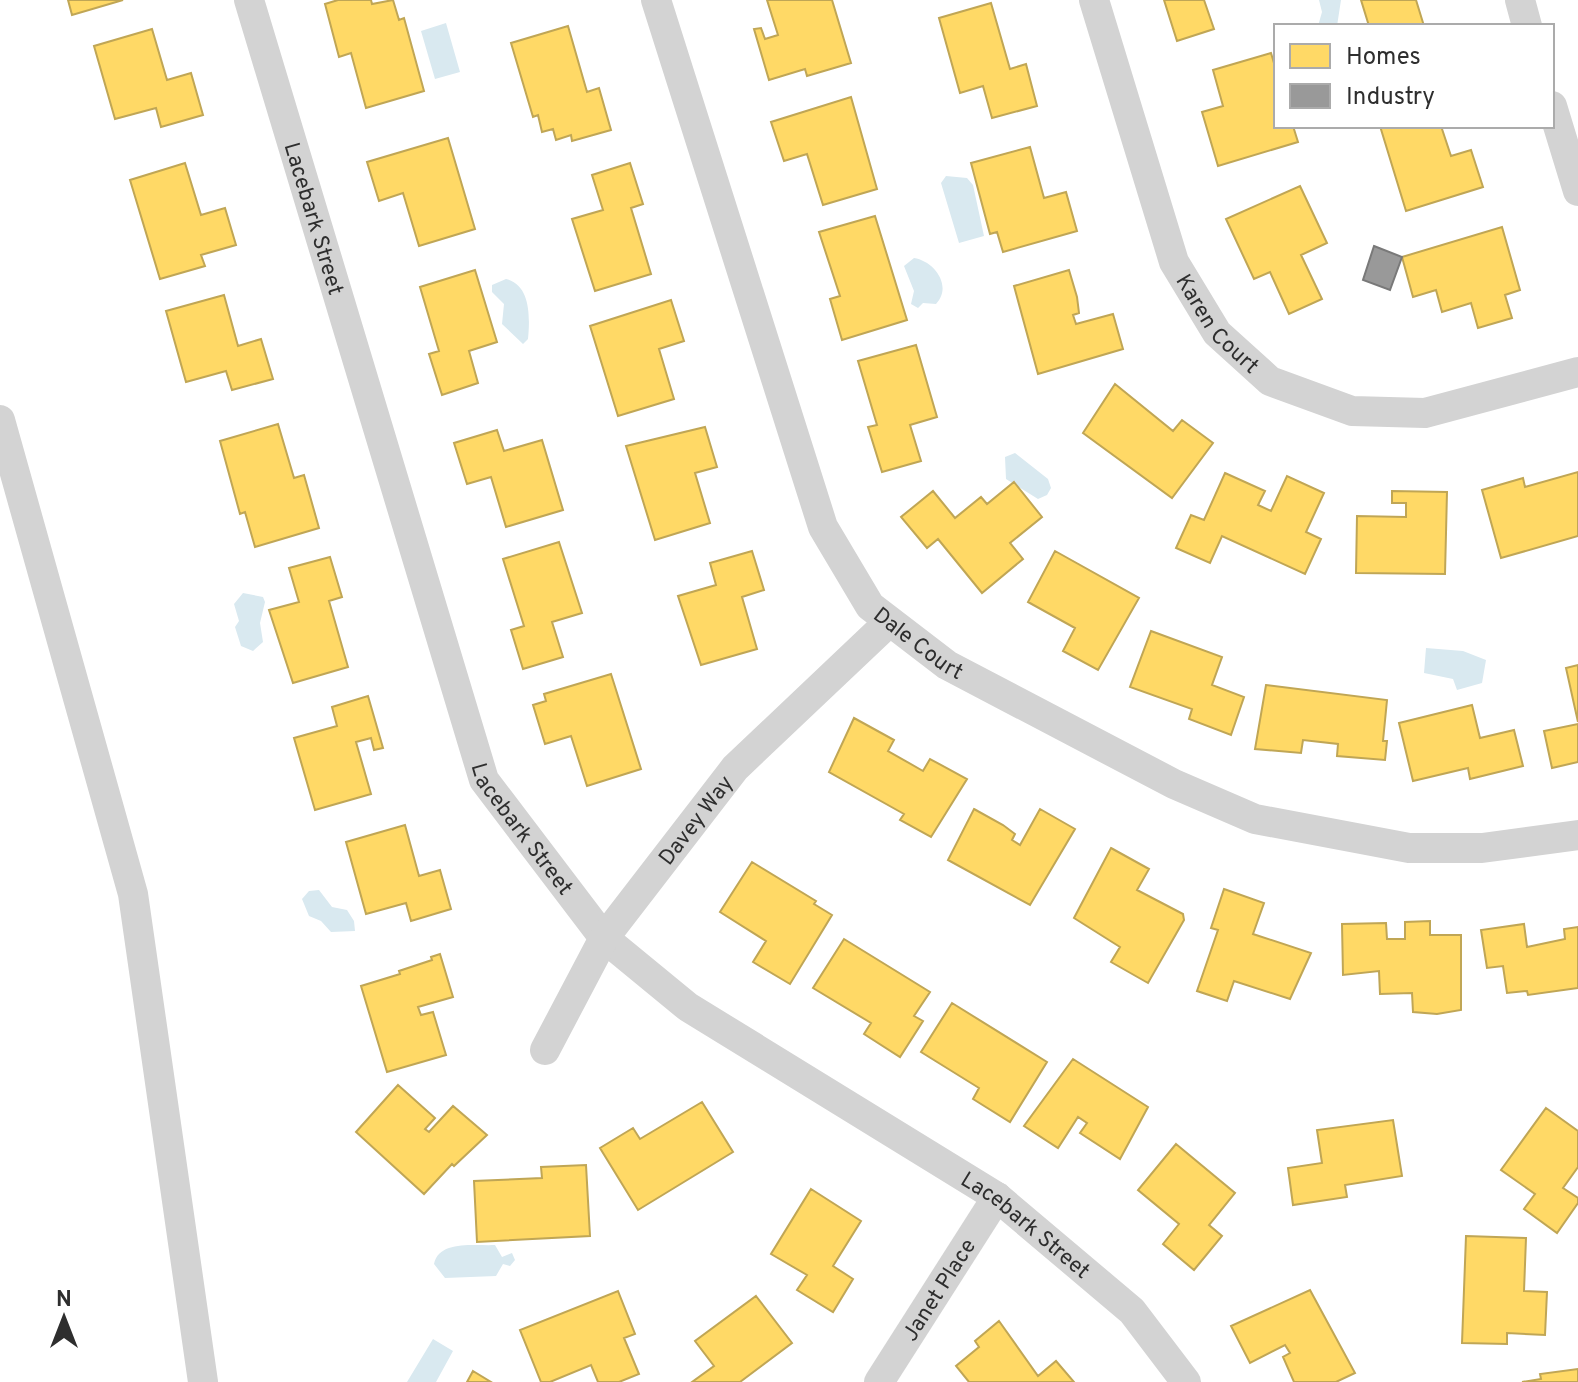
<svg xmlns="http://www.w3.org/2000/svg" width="1578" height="1382" viewBox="0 0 1578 1382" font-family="Overpass,sans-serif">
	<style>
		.water { fill: #d9e9f0 }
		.homes { fill: #ffd966; stroke: #c0a655; stroke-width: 2 }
		.industry { fill: #999; stroke: #797979; stroke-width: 2 }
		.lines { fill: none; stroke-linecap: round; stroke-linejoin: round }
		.street { stroke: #d3d3d3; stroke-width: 30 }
		.labels { text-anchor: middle; stroke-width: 8; stroke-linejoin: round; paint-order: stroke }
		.street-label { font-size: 22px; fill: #2e2e2e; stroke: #fff }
	</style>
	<rect width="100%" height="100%" fill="#fff"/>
	<path class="water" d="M 1319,0 L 1341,0 L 1337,26 L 1318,26 L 1322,12 Z
		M 446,23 L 460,72 L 435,79 L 421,31 Z
		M 946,176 L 967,178 L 973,185 L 984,236 L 959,243 L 941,183 Z
		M 914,258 C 934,261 953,286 936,304 L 923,303 L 918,308 L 911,304 L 914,291 L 904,266 Z
		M 506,279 C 531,285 530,318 528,339 L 523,344 L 502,324 L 504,304 L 492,292 L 492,285 Z
		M 1015,453 L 1048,479 L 1051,488 L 1047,495 L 1038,499 L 1006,479 L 1005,457 Z
		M 243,593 L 263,597 L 265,602 L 260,623 L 263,642 L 253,651 L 241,646 L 235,627 L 239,621 L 234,604 Z
		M 1426,648 L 1463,651 L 1486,660 L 1482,683 L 1457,690 L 1453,679 L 1424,673 Z
		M 319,890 L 332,907 L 347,910 L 354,921 L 355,931 L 331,932 L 321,921 L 309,916 L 302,899 L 309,891 Z
		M 495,1245 L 502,1257 L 512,1253 L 515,1260 L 510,1266 L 503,1264 L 496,1276 L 445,1278 L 434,1264 C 439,1240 474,1246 495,1245 Z
		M 433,1339 L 453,1351 L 436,1382 L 407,1382 Z"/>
	<path class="homes" d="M 68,0 L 123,0 L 72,15 Z
		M 338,0 L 371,0 L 372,4 L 393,0 L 399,20 L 404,18 L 424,91 L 366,108 L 351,53 L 339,57 L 325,4 Z
		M 767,0 L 832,0 L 851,63 L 807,76 L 805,69 L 769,80 L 754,29 L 761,28 L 765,39 L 778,35 Z
		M 1164,0 L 1204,0 L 1214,29 L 1177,41 Z
		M 1361,0 L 1416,0 L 1424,26 L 1369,26 Z
		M 991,3 L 1010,69 L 1026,64 L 1037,106 L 992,118 L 983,86 L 960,93 L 939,18 Z
		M 568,26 L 587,92 L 599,88 L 611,130 L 572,141 L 571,135 L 556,140 L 553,129 L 542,132 L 538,115 L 533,117 L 511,43 Z
		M 152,29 L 167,80 L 191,73 L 203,115 L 161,127 L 156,108 L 115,119 L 94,46 Z
		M 1271,53 L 1276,70 L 1276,126 L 1293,126 L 1298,142 L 1218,166 L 1202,112 L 1223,106 L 1213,70 Z
		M 851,97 L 877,189 L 823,205 L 807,154 L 784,161 L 771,122 Z
		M 1380,126 L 1441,126 L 1451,156 L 1471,150 L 1483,187 L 1406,211 Z
		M 448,138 L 475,229 L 419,246 L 403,193 L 379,201 L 367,162 Z
		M 1030,147 L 1044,198 L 1066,192 L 1077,231 L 1003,252 L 997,232 L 990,234 L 971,163 Z
		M 185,163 L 201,215 L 225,208 L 236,245 L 201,255 L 205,266 L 160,279 L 130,180 Z
		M 630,163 L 643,204 L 631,208 L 651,274 L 595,291 L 572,219 L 603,210 L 592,175 Z
		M 1300,186 L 1327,243 L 1301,255 L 1322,299 L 1289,314 L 1270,272 L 1254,279 L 1226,219 Z
		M 875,216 L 907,320 L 842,340 L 830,299 L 840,296 L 819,232 Z
		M 1502,227 L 1520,290 L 1505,295 L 1512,318 L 1478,328 L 1471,303 L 1442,312 L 1436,290 L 1413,297 L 1402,257 Z
		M 475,270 L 497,342 L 469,351 L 478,383 L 442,395 L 429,354 L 439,351 L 420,287 Z
		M 1069,270 L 1077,297 L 1079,313 L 1073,315 L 1076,324 L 1113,314 L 1123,349 L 1038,374 L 1014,286 Z
		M 224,295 L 238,346 L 261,339 L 273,379 L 232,390 L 226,371 L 186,382 L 166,311 Z
		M 671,300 L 684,341 L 659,349 L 674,399 L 618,416 L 590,326 Z
		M 916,345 L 937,417 L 910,425 L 921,461 L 882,472 L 868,427 L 877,425 L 858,361 Z
		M 1115,384 L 1173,431 L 1182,420 L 1213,443 L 1172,498 L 1083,433 Z
		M 278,424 L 294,478 L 304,475 L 319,528 L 255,547 L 245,512 L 240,514 L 220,441 Z
		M 705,427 L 717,467 L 695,473 L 710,523 L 655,540 L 626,446 Z
		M 497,430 L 504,451 L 542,440 L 563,510 L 506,527 L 491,477 L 467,484 L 454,443 Z
		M 1578,472 L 1578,536 L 1501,558 L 1482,490 L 1523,478 L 1525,487 Z
		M 1225,473 L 1265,491 L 1258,505 L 1271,511 L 1287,476 L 1324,493 L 1306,532 L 1321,539 L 1305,574 L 1222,536 L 1210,563 L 1176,548 L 1191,515 L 1204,520 Z
		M 1014,482 L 1042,517 L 1010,543 L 1023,559 L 982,593 L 938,539 L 927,548 L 901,517 L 933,491 L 955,518 L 981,497 L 987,504 Z
		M 1392,491 L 1447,492 L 1445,574 L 1356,573 L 1357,516 L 1406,517 L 1406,503 L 1392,503 Z
		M 559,542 L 582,613 L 552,622 L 563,657 L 523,669 L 511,630 L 524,626 L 503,559 Z
		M 752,551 L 764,590 L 742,597 L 757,649 L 701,665 L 678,596 L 716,585 L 710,563 Z
		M 1055,551 L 1139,598 L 1098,670 L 1063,651 L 1075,628 L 1028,602 Z
		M 330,557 L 342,597 L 329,601 L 348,667 L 293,683 L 269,610 L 299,602 L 289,568 Z
		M 1151,631 L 1222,657 L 1212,685 L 1244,697 L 1231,735 L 1189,719 L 1192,709 L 1130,687 Z
		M 1578,665 L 1578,722 L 1566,668 Z
		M 611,674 L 641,769 L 587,786 L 571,736 L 545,744 L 533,705 L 546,701 L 544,694 Z
		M 1266,685 L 1387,700 L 1383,741 L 1387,741 L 1385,760 L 1337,756 L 1338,744 L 1303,740 L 1301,753 L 1255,749 Z
		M 368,696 L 383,748 L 374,750 L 371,738 L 356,742 L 371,794 L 315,810 L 294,738 L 337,726 L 332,707 Z
		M 1472,705 L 1480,738 L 1514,730 L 1523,766 L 1470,779 L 1468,768 L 1413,781 L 1399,723 Z
		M 854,718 L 894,740 L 888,751 L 923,771 L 930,759 L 967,779 L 931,837 L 900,820 L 904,814 L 829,772 Z
		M 1578,724 L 1578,762 L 1552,768 L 1544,731 Z
		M 974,809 L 1003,825 L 1015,834 L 1012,840 L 1020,845 L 1040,809 L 1075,829 L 1030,905 L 948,860 Z
		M 405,825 L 419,876 L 440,870 L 451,909 L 411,921 L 406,903 L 366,914 L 346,842 Z
		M 1111,848 L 1149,869 L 1137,890 L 1183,914 L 1184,920 L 1148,983 L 1111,962 L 1120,947 L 1074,918 Z
		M 752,862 L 816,901 L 814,904 L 832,915 L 790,984 L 753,962 L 766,941 L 720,912 Z
		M 1224,889 L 1264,903 L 1253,934 L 1311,953 L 1290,999 L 1234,981 L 1227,1001 L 1197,991 L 1218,930 L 1211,928 Z
		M 1430,921 L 1430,935 L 1461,935 L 1461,1010 L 1437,1014 L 1413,1012 L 1412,993 L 1380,994 L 1379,971 L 1343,975 L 1342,924 L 1386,923 L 1387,939 L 1405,939 L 1405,922 Z
		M 1524,924 L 1527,947 L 1565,939 L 1564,929 L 1578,927 L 1578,988 L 1528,995 L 1527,991 L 1507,993 L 1503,966 L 1487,968 L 1481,930 Z
		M 844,939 L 930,992 L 914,1016 L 923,1021 L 900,1057 L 864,1034 L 871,1023 L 813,988 Z
		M 440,954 L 453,997 L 418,1007 L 421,1015 L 433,1012 L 446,1055 L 387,1072 L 361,986 L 400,974 L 399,971 L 432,960 L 431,957 Z
		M 952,1003 L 1047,1062 L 1010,1122 L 973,1099 L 979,1088 L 921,1052 Z
		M 1073,1059 L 1148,1107 L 1120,1159 L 1080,1133 L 1087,1123 L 1078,1117 L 1058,1148 L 1024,1126 Z
		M 398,1085 L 435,1118 L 425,1129 L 429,1132 L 453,1106 L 487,1135 L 454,1166 L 452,1164 L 424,1194 L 356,1132 Z
		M 702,1102 L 733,1152 L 638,1210 L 600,1148 L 633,1128 L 640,1139 Z
		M 1546,1108 L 1578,1131 L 1578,1167 L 1563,1188 L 1578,1198 L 1578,1203 L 1557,1233 L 1524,1209 L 1535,1194 L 1501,1170 Z
		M 1393,1120 L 1402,1176 L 1345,1185 L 1347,1197 L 1293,1205 L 1288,1168 L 1322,1163 L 1317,1130 Z
		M 1176,1144 L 1235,1193 L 1209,1225 L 1222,1236 L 1194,1270 L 1163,1244 L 1179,1224 L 1138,1190 Z
		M 586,1165 L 590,1236 L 477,1242 L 474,1181 L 542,1178 L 541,1167 Z
		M 811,1189 L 861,1221 L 833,1266 L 853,1279 L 833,1312 L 797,1290 L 807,1275 L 771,1254 Z
		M 1466,1236 L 1526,1238 L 1524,1291 L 1547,1292 L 1545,1335 L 1507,1333 L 1507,1344 L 1462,1343 Z
		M 1310,1290 L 1355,1373 L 1336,1382 L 1294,1382 L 1283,1357 L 1290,1353 L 1285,1345 L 1250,1363 L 1231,1326 Z
		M 618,1291 L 635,1334 L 624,1338 L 639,1374 L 619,1382 L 598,1382 L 591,1365 L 550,1382 L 541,1382 L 520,1330 Z
		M 756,1296 L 792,1343 L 740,1382 L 692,1382 L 714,1366 L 695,1341 Z
		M 999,1321 L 1038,1376 L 1056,1361 L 1074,1382 L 969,1382 L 956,1366 L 979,1347 L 975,1341 Z
		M 1578,1369 L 1578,1382 L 1522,1382 L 1541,1379 L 1540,1374 Z
		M 473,1371 L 491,1382 L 467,1382 Z"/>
	<path class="industry" d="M 1374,246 L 1402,257 L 1390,290 L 1363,280 Z"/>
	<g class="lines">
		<g class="street">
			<path id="s1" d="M 249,0 L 484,780 L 604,938 L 688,1007 L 997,1197 L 1132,1311 L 1186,1382"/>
			<path id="s2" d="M 656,0 L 823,527 L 870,606 L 947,665 L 1174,784 L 1255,819 L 1409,848 L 1482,848 L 1578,835"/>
			<path id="s3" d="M 1094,0 L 1174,262 L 1217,333 L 1270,381 L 1352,411 L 1425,413 L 1578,372"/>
			<path d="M 1520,0 L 1527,26"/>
			<path d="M 1552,106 L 1578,191"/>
			<path d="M 0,420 L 133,894 L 203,1382"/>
			<path id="s4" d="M 545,1050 L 604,938 L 735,768 L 889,622"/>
			<path id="s5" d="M 879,1382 L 997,1197"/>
		</g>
	</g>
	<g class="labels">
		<g class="street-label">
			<text dy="8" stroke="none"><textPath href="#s1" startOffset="228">Lacebark Street</textPath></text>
			<text dy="8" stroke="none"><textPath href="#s3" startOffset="350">Karen Court</textPath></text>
			<text dy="8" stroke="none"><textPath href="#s2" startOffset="706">Dale Court</textPath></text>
			<text dy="8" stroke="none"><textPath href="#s4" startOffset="276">Davey Way</textPath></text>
			<text dy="8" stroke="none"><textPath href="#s1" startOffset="876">Lacebark Street</textPath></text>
			<text dy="8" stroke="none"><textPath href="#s1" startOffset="1524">Lacebark Street</textPath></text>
			<text dy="8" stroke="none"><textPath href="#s5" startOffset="110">Janet Place</textPath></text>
		</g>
	</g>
	<rect x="1274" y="24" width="280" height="104" fill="#ffffff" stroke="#ababab" stroke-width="2"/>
	<rect x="1290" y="44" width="40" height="24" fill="#ffd966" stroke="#ababab" stroke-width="2"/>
	<text x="1346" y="64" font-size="24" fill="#2e2e2e">Homes</text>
	<rect x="1290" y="84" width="40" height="24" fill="#999999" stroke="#ababab" stroke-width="2"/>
	<text x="1346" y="104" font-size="24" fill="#2e2e2e">Industry</text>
	<g transform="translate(64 1318)" stroke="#ffffff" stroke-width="6" paint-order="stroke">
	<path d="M0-6L14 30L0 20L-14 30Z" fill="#2e2e2e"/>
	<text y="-12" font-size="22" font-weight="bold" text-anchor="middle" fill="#2e2e2e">N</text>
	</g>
</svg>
